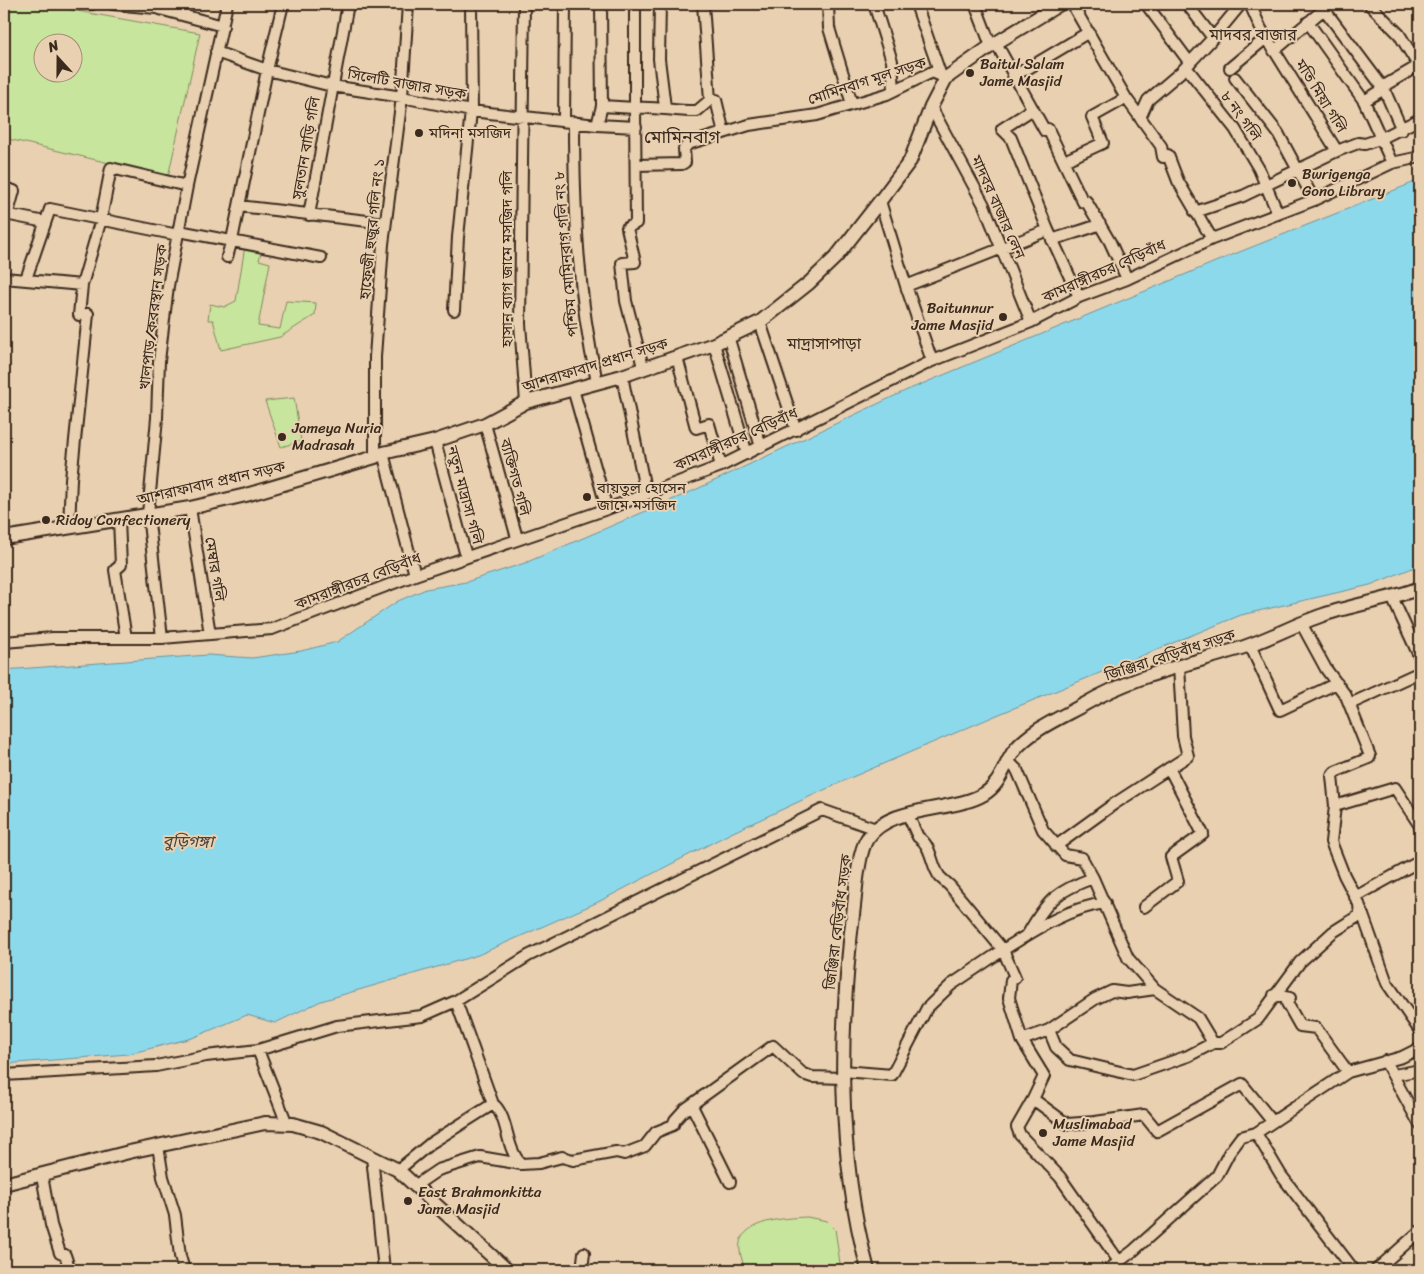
<svg xmlns="http://www.w3.org/2000/svg" width="1424" height="1274" viewBox="0 0 1424 1274" font-family="Sriracha,'Noto Sans Bengali',sans-serif">
	<style>
		.green { fill: #c7e59d; stroke: #81885e; fill-rule: evenodd }
		.water { fill: #8dd9ec; stroke: #6c939a }
		.lines { fill: none; stroke-linecap: round; stroke-linejoin: round }
		.minor-casing { stroke: #3b2a1e; stroke-width: 14 }
		.tertiary-casing { stroke: #3b2a1e; stroke-width: 16 }
		.minor { stroke: #e9d0b1; stroke-width: 10 }
		.tertiary { stroke: #e9d0b1; stroke-width: 12 }
		.poi-dot { fill: #3b2a1e; stroke: #e9d0b1; stroke-width: 2 }
		.labels { text-anchor: middle; stroke-width: 4; stroke-linejoin: round; paint-order: stroke }
		.poi-label { font-size: 15px; fill: #3b2a1e; stroke: #e9d0b1; text-anchor: start }
		.street-label { font-size: 15px; fill: #3b2a1e; stroke: #e9d0b1 }
		.neighbourhood-label { font-size: 16px; fill: #3b2a1e; stroke: #e9d0b1 }
		.water-label { font-size: 16px; font-style: italic; fill: #47443d; stroke: #e9d0b1 }
		.quarter-label { font-size: 18px; fill: #3b2a1e; stroke: #e9d0b1 }
	</style>
	<rect width="100%" height="100%" fill="#e9d0b1"/>
	<filter id="ink" filterUnits="userSpaceOnUse"><feTurbulence type="fractalNoise" baseFrequency=".02" numOctaves="2"/><feDisplacementMap in="SourceGraphic" scale="10" xChannelSelector="R" yChannelSelector="G"/><feConvolveMatrix kernelMatrix="1 2 1 2 8 2 1 2 1" color-interpolation-filters="sRGB"/></filter>
	<g filter="url(#ink)">
		<path class="green" d="M 11,4 L 38,4 L 200,33 L 168,177 L 4,138 L 4,24 ZM 42,42 L 72,42 L 72,72 L 42,72 Z
			M 245,246 L 262,249 L 259,260 L 270,263 L 258,326 L 280,329 L 286,301 L 316,303 L 315,315 L 280,337 L 221,350 L 213,320 L 208,320 L 210,304 L 224,307 L 236,301 Z
			M 294,398 L 301,441 L 281,447 L 265,401 Z
			M 807,1217 L 827,1221 L 835,1229 L 841,1270 L 745,1270 C 743,1262 737,1248 741,1239 C 751,1219 789,1218 807,1217 Z"/>
		<path class="water" d="M 1420,180 L 1420,565 L 1370,585 L 1241,615 L 997,715 L 850,778 L 731,833 L 598,902 L 478,955 L 321,1001 L 275,1023 L 247,1015 L 192,1038 L 128,1054 L 4,1064 L 4,670 L 208,655 L 252,658 L 301,651 L 337,642 L 398,601 L 426,589 L 466,582 L 525,563 L 695,490 L 905,391 L 1232,255 Z"/>
		<g class="lines">
			<g class="minor-casing">
				<path id="minor" d="M 78,4 L 92,4
					M 113,4 L 156,8 L 223,26
					M 471,4 L 472,111
					M 524,4 L 520,324 L 526,402
					M 635,4 L 635,108 C 657,106 676,112 697,111 L 710,100 L 716,100 L 724,133
					M 660,4 L 659,59 L 665,107
					M 703,4 L 710,100
					M 828,4 L 829,28 L 852,104
					M 874,4 L 892,61 L 894,90
					M 916,4 L 941,76
					M 975,4 L 991,46
					M 1072,4 L 1126,98 L 1161,146 L 1163,157 L 1168,155 L 1178,181 L 1212,239
					M 1146,4 L 1190,63
					M 1250,4 L 1261,29 L 1337,151
					M 1369,4 L 1399,34 L 1420,68
					M 1324,9 L 1384,89 L 1402,130
					M 183,15 L 185,4
					M 1308,22 L 1364,101 L 1392,163
					M 1213,38 L 1241,4
					M 996,43 L 1045,131 L 1048,129 L 1083,202 L 1086,201 L 1110,242 L 1127,279
					M 1274,51 L 1330,4
					M 216,52 L 267,70 L 332,86 L 402,97 L 471,111 L 597,125 L 636,127
					M 1186,67 L 1235,129 L 1259,169 L 1278,214
					M 1230,68 L 1266,38
					M 1013,75 L 1027,69 L 1089,32
					M 1235,78 L 1278,133 L 1314,200
					M 1382,87 L 1418,66 L 1417,60
					M 1364,101 L 1384,89
					M 602,106 L 635,108 L 636,223 L 627,228 L 635,262 L 622,263 L 626,301 L 643,367
					M 931,107 L 984,205 L 1031,322
					M 1033,109 L 1002,129 L 1011,138 L 1048,230 L 1079,297
					M 1140,118 L 1148,100 L 1182,71 L 1213,38 L 1187,4
					M 564,121 L 565,4
					M 574,122 C 574,210 578,297 597,382
					M 597,125 L 602,106 L 601,4
					M 1064,161 L 1103,143 L 1092,117 L 1126,98
					M 636,165 L 682,164 L 685,162 L 684,149 L 688,144 L 749,125 L 817,115 L 887,94 L 932,72 L 946,78
					M 4,188 L 14,191 L 8,213 L 10,215 L 45,222
					M 880,201 L 906,286 L 932,361
					M 239,206 L 385,223
					M 1195,212 L 1243,196 L 1337,151 L 1358,143 L 1365,144 L 1382,138 L 1420,119
					M 309,215 L 348,4
					M 179,231 L 321,258
					M 1052,240 C 1068,234 1084,231 1100,224
					M 227,257 L 232,240 L 267,70 L 283,4
					M 4,278 L 82,285
					M 26,279 L 50,209 L 178,235
					M 906,286 L 1048,230
					M 454,310 L 458,237 L 471,111
					M 760,322 L 796,430
					M 728,336 L 761,447
					M 714,344 L 747,454
					M 677,357 L 696,428 L 709,424 L 721,466
					M 622,376 L 646,494
					M 573,389 L 607,509
					M 485,424 L 517,538
					M 435,441 L 466,556
					M 383,453 L 415,575
					M 375,457 L 375,357 L 383,244 L 402,97 L 408,4
					M 190,508 L 210,634
					M 119,520 L 121,565 L 115,570 L 126,638
					M 69,528 L 71,479 L 88,314 L 79,315 L 82,285 L 101,219 L 111,168 L 187,186
					M 1392,597 L 1420,658
					M 1301,623 L 1326,669 L 1346,696 L 1370,756 L 1369,758 L 1335,772 L 1332,776 L 1335,806 L 1395,788 L 1420,826
					M 162,638 L 148,514 L 157,418 L 159,361 L 168,286 L 187,186 L 227,4
					M 4,642 L 53,638 L 162,638 L 272,629 L 415,575 L 607,509 L 721,466 L 932,361 L 1031,322 L 1079,297 L 1127,279 L 1212,239 L 1314,200 L 1392,163 L 1420,157
					M 1250,645 L 1280,710 L 1337,683
					M 1350,704 L 1420,672
					M 1009,762 L 1017,770 L 1043,830 L 1065,855 L 1082,858 L 1093,878 C 1057,891 1047,900 1028,934
					M 1335,806 L 1331,842 L 1344,875 L 1359,904 L 1387,983 L 1420,1031
					M 1056,846 L 1114,804 L 1188,756 L 1183,736 L 1179,666
					M 1093,878 L 1128,958 L 1155,989 L 1198,1018 L 1213,1043 L 1221,1043 L 1258,1019 L 1300,962 L 1333,932 L 1360,915 L 1359,904
					M 1355,897 L 1420,861
					M 1144,907 L 1178,881 L 1171,857 L 1203,834 L 1169,768
					M 1274,995 L 1290,998 L 1287,1003 L 1300,1026 L 1316,1028 L 1348,1072
					M 456,1001 L 493,1104
					M 1049,1030 L 1056,1047 L 1070,1060 L 1133,1075 L 1188,1056 L 1213,1043
					M 1022,1040 L 1009,998 L 1011,980 L 1015,977 L 1003,950 C 1035,930 1068,908 1105,903
					M 1385,1061 L 1420,1125
					M 843,1071 L 892,1075 L 927,1008 L 951,985 L 1003,950 L 950,886 C 947,883 943,880 940,877 C 931,866 932,845 918,837 L 908,815
					M 4,1075 L 156,1066 L 206,1056 L 258,1050
					M 1394,1075 L 1420,1070
					M 1033,1099 L 1044,1076 L 1022,1040 L 1049,1030 L 1095,999 L 1112,991 L 1127,993 L 1155,989
					M 692,1106 L 730,1182
					M 287,1124 L 258,1050 L 337,1026 L 422,1016 L 456,1001 L 528,956 L 822,810 L 876,829
					M 158,1146 L 163,1177 L 175,1215 L 180,1256 L 184,1270
					M 372,1157 L 384,1270
					M 398,1170 L 431,1143 L 493,1104 C 509,1117 505,1148 521,1164 L 539,1163 L 562,1157 L 573,1160 L 616,1152 L 624,1154 L 645,1146 L 656,1132 L 673,1125 L 675,1120 L 684,1110 L 773,1046 L 803,1074 L 812,1077 L 843,1078
					M 42,1176 L 51,1225 L 60,1253 L 65,1255 L 70,1270
					M 416,1185 L 438,1170 L 480,1157 L 521,1164
					M 1118,1260 L 1060,1177 L 1020,1135 L 1017,1127 L 1033,1099 L 1067,1124 L 1095,1122 L 1144,1115 L 1157,1131 L 1242,1084 L 1272,1121
					M 582,1270 L 584,1253
					M 1108,1270 L 1133,1251 L 1217,1176 L 1229,1153 L 1241,1137 L 1256,1133
					M 1354,1270 L 1281,1175 L 1256,1133 L 1348,1072 L 1402,1057 L 1420,1048
					M 1376,1270 L 1420,1231"/>
			</g>
			<g class="tertiary-casing">
				<path id="tertiary" d="M 4,538 L 190,508 L 246,495 L 375,457 L 383,453 L 435,441 L 485,424 L 526,402 L 622,376 L 714,344 L 760,322 L 809,283 L 836,257 L 880,201 L 910,161 L 931,107 L 946,78 L 991,46 L 1060,4
					M 4,1184 L 129,1152 L 265,1123 L 293,1124 L 321,1132 L 398,1170 L 507,1270
					M 868,1270 C 836,1152 839,1027 854,906 C 856,889 858,853 867,839 C 890,804 952,813 984,794 C 1001,784 1004,765 1014,751 C 1030,730 1062,717 1085,704 C 1134,675 1191,664 1244,647 C 1271,638 1296,624 1323,615 C 1355,604 1389,600 1420,588"/>
			</g>
			<use href="#minor" class="minor"/>
			<use href="#tertiary" class="tertiary"/>
		</g>
	</g>
	<g class="poi-dot">
		<circle cx="970" cy="73" r="5"/>
		<circle cx="419" cy="133" r="5"/>
		<circle cx="1292" cy="183" r="5"/>
		<circle cx="1003" cy="317" r="5"/>
		<circle cx="282" cy="437" r="5"/>
		<circle cx="587" cy="497" r="5"/>
		<circle cx="46" cy="520" r="5"/>
		<circle cx="1043" cy="1133" r="5"/>
		<circle cx="408" cy="1201" r="5"/>
	</g>
	<g class="labels">
		<g class="poi-label">
			<text x="980" y="69">Baitul Salam<tspan x="980" dy="17">Jame Masjid</tspan></text>
			<text x="429" y="138">মদিনা মসজিদ</text>
			<text x="1302" y="179">Bwrigenga<tspan x="1302" dy="17">Gono Library</tspan></text>
			<text x="993" y="313" text-anchor="end">Baitunnur<tspan x="993" dy="17">Jame Masjid</tspan></text>
			<text x="292" y="433">Jameya Nuria<tspan x="292" dy="17">Madrasah</tspan></text>
			<text x="597" y="493">বায়তুল হোসেন<tspan x="597" dy="17">জামে মসজিদ</tspan></text>
			<text x="56" y="525">Ridoy Confectionery</text>
			<text x="1053" y="1129">Muslimabad<tspan x="1053" dy="17">Jame Masjid</tspan></text>
			<text x="418" y="1197">East Brahmonkitta<tspan x="418" dy="17">Jame Masjid</tspan></text>
		</g>
		<g class="street-label">
			<text transform="translate(867 81) rotate(-18)" y="5">মোমিনবাগ মূল সড়ক</text>
			<text transform="translate(407 84) rotate(10)" y="5">সিলেটি বাজার সড়ক</text>
			<text transform="translate(1321 96) rotate(58)" y="5">মতি মিয়া গলি</text>
			<text transform="translate(1241 116) rotate(54)" y="5">৮ নং গলি</text>
			<text transform="translate(306 148) rotate(-80)" y="5">সুলতান বাড়ি গলি</text>
			<text transform="translate(998 207) rotate(66)" y="5">মাদবর বাজার লেন</text>
			<text transform="translate(372 229) rotate(-84)" y="5">হাফেজী হুজুর গলি নং ১</text>
			<text transform="translate(566 254) rotate(-95)" y="5">পশ্চিম মোমিনবাগ গলি নং ৮</text>
			<text transform="translate(507 259) rotate(-90)" y="5">হাসান ব্যাগ জামে মসজিদ গলি</text>
			<text transform="translate(1104 271) rotate(-24)" y="5">কামরাঙ্গীরচর বেড়িবাঁধ</text>
			<text transform="translate(153 317) rotate(-83)" y="5">খালপাড়/কবরস্থান সড়ক</text>
			<text transform="translate(595 365) rotate(-17)" y="5">আশরাফাবাদ প্রধান সড়ক</text>
			<text transform="translate(736 439) rotate(-24)" y="5">কামরাঙ্গীরচর বেড়িবাঁধ</text>
			<text transform="translate(515 477) rotate(75)" y="5">ব্যক্তিগত গলি</text>
			<text transform="translate(211 483) rotate(-13)" y="5">আশরাফাবাদ প্রধান সড়ক</text>
			<text transform="translate(465 495) rotate(75)" y="5">নতুন মাদ্রাসা গলি</text>
			<text transform="translate(215 569) rotate(81)" y="5">মেম্বার গলি</text>
			<text transform="translate(358 581) rotate(-21)" y="5">কামরাঙ্গীরচর বেড়িবাঁধ</text>
			<text transform="translate(1170 655) rotate(-18)" y="5">জিঞ্জিরা বেড়িবাঁধ সড়ক</text>
			<text transform="translate(838 922) rotate(-83)" y="5">জিঞ্জিরা বেড়িবাঁধ সড়ক</text>
		</g>
		<g class="neighbourhood-label">
			<text x="1253" y="40">মাদবর বাজার</text>
			<text x="824" y="349">মাদ্রাসাপাড়া</text>
		</g>
		<g class="water-label">
			<text x="188" y="847">বুড়িগঙ্গা</text>
		</g>
		<g class="quarter-label">
			<text x="682" y="143">মোমিনবাগ</text>
		</g>
	</g>
	<rect width="1424" height="1274" fill="none" stroke="#e9d0b1" stroke-width="20"/>
	<rect x="10" y="10" width="1404" height="1254" fill="none" stroke="#3b2a1e" stroke-width="2" filter="url(#ink)"/>
	<g transform="translate(58 58) rotate(339)"><circle r="24" fill="#e9d0b1" stroke="#a38e76"/>
	<path d="M0-4L9 19L0 12L-9 19Z" fill="#3b2a1e"/>
	<text y="-8" font-size="14" font-weight="bold" text-anchor="middle" fill="#3b2a1e">N</text>
	</g>
</svg>
